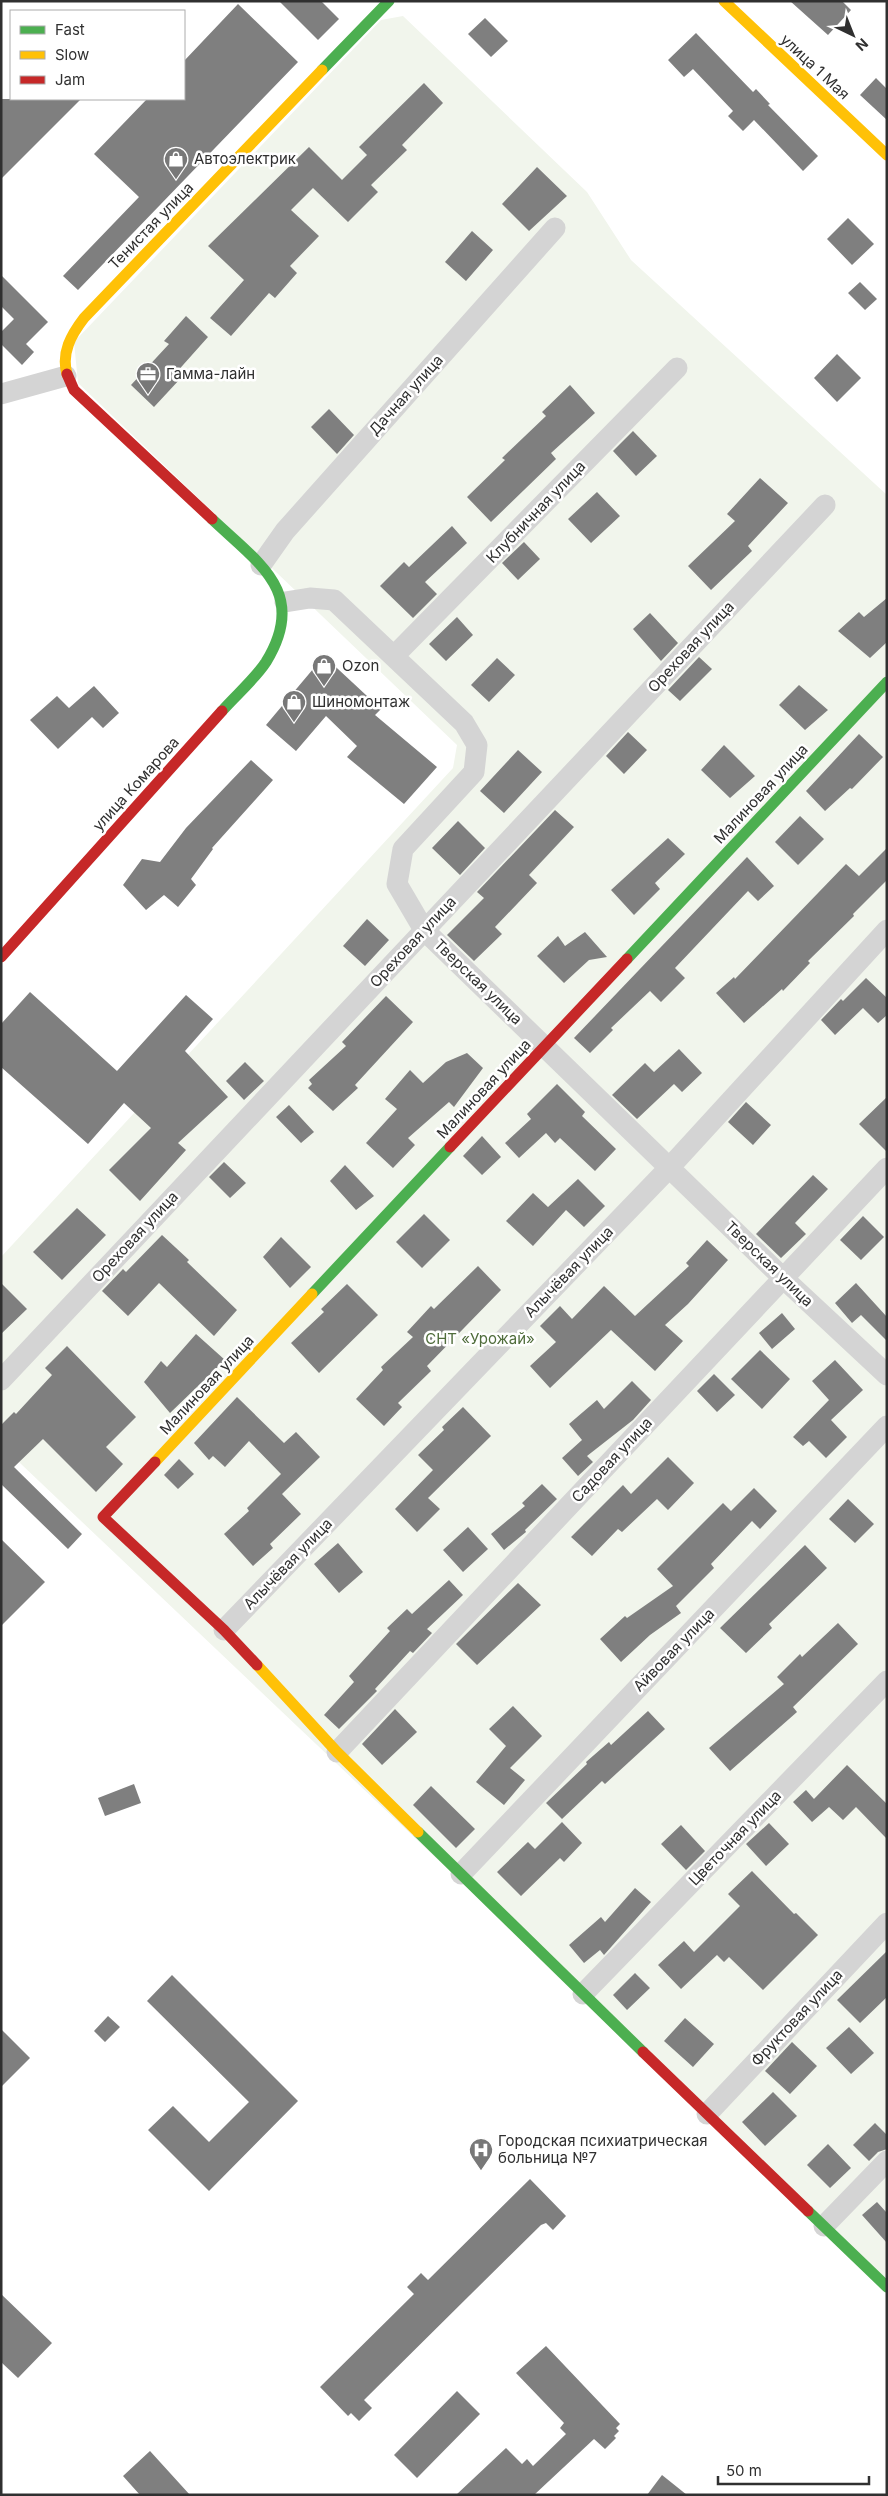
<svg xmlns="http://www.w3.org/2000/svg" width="888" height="2496" viewBox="0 0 888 2496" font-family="Inter,sans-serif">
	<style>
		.green { fill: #f1f5ec }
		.building { fill: #7f7f7f }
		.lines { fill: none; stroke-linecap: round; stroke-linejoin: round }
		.street { stroke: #d4d4d4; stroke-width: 21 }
		.fast { stroke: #4caf50; stroke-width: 11 }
		.slow { stroke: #ffc107; stroke-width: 11 }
		.jam { stroke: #c62828; stroke-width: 11 }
		.labels { text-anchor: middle; stroke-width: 5; stroke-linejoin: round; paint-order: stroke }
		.street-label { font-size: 15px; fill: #303030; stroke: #fff }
		.poi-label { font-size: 15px; fill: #303030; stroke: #fff; text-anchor: start }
		.park-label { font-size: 15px; fill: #506d3c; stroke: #fff }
	</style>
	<rect width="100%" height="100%" fill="#fff"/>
	<path class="green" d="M 403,16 L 587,192 L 631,260 L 887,495 L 887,2286 L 1,1445 L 1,1257 L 453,768 L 457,745 L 78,383 L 74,342 L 381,20 Z"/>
	<path class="building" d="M 279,1 L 321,1 L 339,19 L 318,40 Z
		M 790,1 L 842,1 L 851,10 L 828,35 Z
		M 238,4 L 298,62 L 78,290 L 63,276 L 139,197 L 94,154 L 147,99 L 184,99 L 184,61 Z
		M 485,18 L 508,41 L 491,57 L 468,34 Z
		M 696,33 L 753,92 L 756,89 L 770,104 L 768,105 L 818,156 L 803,171 L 754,120 L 743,131 L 728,116 L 733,111 L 693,69 L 684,77 L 668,60 Z
		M 876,78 L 887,89 L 887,120 L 860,95 Z
		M 424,83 L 443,103 L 402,145 L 407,150 L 371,185 L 378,192 L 348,222 L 313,188 L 291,210 L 319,236 L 290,266 L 297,273 L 275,298 L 269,293 L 231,336 L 210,318 L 244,280 L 208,246 L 309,147 L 342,180 L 367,155 L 359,147 Z
		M 1,99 L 81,99 L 1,179 Z
		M 537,167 L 567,196 L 529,231 L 502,204 Z
		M 848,218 L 874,244 L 852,265 L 827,239 Z
		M 472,231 L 493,250 L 466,281 L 445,262 Z
		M 1,275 L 48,322 L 26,344 L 34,352 L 22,365 L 1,344 L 1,332 L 14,319 L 1,306 Z
		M 860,282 L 877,299 L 865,310 L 848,293 Z
		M 186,316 L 208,337 L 175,374 L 180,379 L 154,407 L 131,385 L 169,344 L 164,341 Z
		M 837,354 L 861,378 L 837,402 L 814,378 Z
		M 570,385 L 595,413 L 551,453 L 556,459 L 491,522 L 467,497 L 505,460 L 502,458 L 546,416 L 542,412 Z
		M 329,409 L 354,435 L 337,454 L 311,427 Z
		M 633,431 L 657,456 L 636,476 L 613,451 Z
		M 760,478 L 788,503 L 748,546 L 752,551 L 711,590 L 688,566 L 735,521 L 727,514 Z
		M 597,492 L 620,516 L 591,543 L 568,519 Z
		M 452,526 L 467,543 L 425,582 L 437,594 L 413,618 L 380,586 L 404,562 L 409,567 Z
		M 524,542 L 540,559 L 518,580 L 502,563 Z
		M 887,598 L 887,642 L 870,658 L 838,631 L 859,612 L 864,617 Z
		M 650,613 L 678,643 L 661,661 L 633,629 Z
		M 457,617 L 473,635 L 446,661 L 429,644 Z
		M 324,656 L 381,709 L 375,715 L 437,767 L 404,804 L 347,757 L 357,746 L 326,716 L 296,751 L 266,725 Z
		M 699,657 L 712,669 L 680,701 L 668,690 Z
		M 497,658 L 515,675 L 489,702 L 471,685 Z
		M 799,685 L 828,710 L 805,730 L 779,705 Z
		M 94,686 L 119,713 L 103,728 L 92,717 L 58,749 L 30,720 L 57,696 L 69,708 Z
		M 628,732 L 647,750 L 624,774 L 606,756 Z
		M 859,734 L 883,757 L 852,789 L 850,788 L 825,811 L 806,791 Z
		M 724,745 L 755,776 L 730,798 L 701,770 Z
		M 518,750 L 542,772 L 504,813 L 480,791 Z
		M 251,760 L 273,780 L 212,848 L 213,849 L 191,879 L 196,885 L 178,907 L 164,895 L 146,910 L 123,885 L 142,859 L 160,862 L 186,828 Z
		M 555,810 L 574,827 L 529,875 L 537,883 L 495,927 L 502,934 L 474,961 L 447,935 L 484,898 L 477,892 Z
		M 800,816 L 824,839 L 798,865 L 775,842 Z
		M 458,821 L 485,848 L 460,875 L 432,848 Z
		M 668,838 L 685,854 L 655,883 L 660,889 L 634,915 L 611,890 Z
		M 887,848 L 887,880 L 853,914 L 854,916 L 808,961 L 810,963 L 783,991 L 782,989 L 744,1023 L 716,993 L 734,977 L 735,979 L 846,864 L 859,876 Z
		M 747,857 L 774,886 L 758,901 L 748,891 L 675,968 L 685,978 L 661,1002 L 650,991 L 611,1028 L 613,1030 L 590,1053 L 574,1038 Z
		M 367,919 L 389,940 L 365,966 L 343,946 Z
		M 585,932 L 607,957 L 589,960 L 564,983 L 537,956 L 558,936 L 565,946 Z
		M 866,978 L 887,998 L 887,1015 L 878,1023 L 863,1008 L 835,1035 L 821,1020 L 841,999 L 843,1001 Z
		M 30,992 L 117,1071 L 186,995 L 213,1019 L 185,1051 L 228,1097 L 178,1143 L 186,1150 L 140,1201 L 109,1170 L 151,1128 L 124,1103 L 88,1144 L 1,1067 L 1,1024 Z
		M 386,996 L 413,1022 L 355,1085 L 358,1088 L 333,1111 L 308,1088 L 312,1084 L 309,1080 L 346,1046 L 342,1042 Z
		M 679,1049 L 702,1073 L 682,1092 L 674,1084 L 637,1119 L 612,1095 L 645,1063 L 654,1072 Z
		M 467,1053 L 483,1068 L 454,1107 L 449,1102 L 408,1138 L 415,1145 L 393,1168 L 366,1143 L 397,1109 L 385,1099 L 410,1070 L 423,1083 L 446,1062 Z
		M 245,1062 L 264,1081 L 244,1100 L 226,1081 Z
		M 557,1084 L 585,1112 L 582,1116 L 616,1149 L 595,1171 L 560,1138 L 555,1143 L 546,1133 L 519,1158 L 505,1143 L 531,1119 L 527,1114 Z
		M 887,1097 L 887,1152 L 859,1124 Z
		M 746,1102 L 771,1125 L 753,1145 L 728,1122 Z
		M 289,1105 L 314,1132 L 301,1143 L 276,1117 Z
		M 482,1136 L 501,1157 L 482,1175 L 463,1156 Z
		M 224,1162 L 246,1183 L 230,1198 L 209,1177 Z
		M 345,1165 L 374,1196 L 356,1210 L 330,1181 Z
		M 813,1175 L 828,1189 L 795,1223 L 806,1234 L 781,1258 L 756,1234 Z
		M 578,1179 L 605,1206 L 584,1227 L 566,1210 L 533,1246 L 506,1221 L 533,1193 L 548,1207 Z
		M 77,1208 L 106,1235 L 62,1280 L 33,1252 Z
		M 424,1214 L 450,1240 L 422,1268 L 396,1242 Z
		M 863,1216 L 884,1237 L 861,1260 L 840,1240 Z
		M 162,1235 L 189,1260 L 187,1262 L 237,1310 L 214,1336 L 159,1283 L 128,1316 L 102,1291 L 123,1269 L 126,1272 Z
		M 281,1237 L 311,1267 L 290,1288 L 263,1257 Z
		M 707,1240 L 728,1260 L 688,1304 L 665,1325 L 683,1341 L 655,1371 L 611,1330 L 550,1388 L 530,1366 L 556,1342 L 540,1326 L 560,1306 L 572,1319 L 604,1286 L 635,1316 L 689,1266 L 686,1263 Z
		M 478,1266 L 501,1290 L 427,1366 L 431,1371 L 398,1403 L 402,1407 L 384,1426 L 356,1399 L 383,1370 L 381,1367 L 413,1337 L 407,1332 L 431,1306 L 434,1309 Z
		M 1,1283 L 27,1309 L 1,1334 Z
		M 856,1283 L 887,1317 L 887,1341 L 861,1315 L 852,1323 L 835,1303 Z
		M 347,1284 L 378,1315 L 319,1373 L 291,1343 L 324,1312 L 321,1309 Z
		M 782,1313 L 795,1329 L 772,1349 L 759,1333 Z
		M 196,1334 L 225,1360 L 170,1413 L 144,1382 L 161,1361 L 167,1367 Z
		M 67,1346 L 136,1417 L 106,1447 L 123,1464 L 96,1492 L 43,1439 L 14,1467 L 82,1534 L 68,1549 L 1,1484 L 1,1425 L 14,1412 L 16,1414 L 52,1375 L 45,1368 Z
		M 760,1350 L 790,1379 L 762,1409 L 731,1379 Z
		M 835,1360 L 863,1390 L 831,1420 L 847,1437 L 826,1458 L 809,1441 L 803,1446 L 793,1437 L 829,1400 L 812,1381 Z
		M 714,1374 L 735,1395 L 717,1412 L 697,1391 Z
		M 632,1381 L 651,1400 L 633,1420 L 587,1456 L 593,1462 L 578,1476 L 562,1458 L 582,1440 L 569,1424 L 597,1400 L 604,1409 Z
		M 237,1397 L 284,1443 L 296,1432 L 320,1457 L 282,1494 L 301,1514 L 270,1544 L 273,1548 L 253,1566 L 224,1534 L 249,1511 L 247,1508 L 281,1474 L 249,1441 L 225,1467 L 213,1456 L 209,1460 L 194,1443 Z
		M 463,1407 L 491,1436 L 428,1498 L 440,1509 L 417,1532 L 395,1509 L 433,1470 L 418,1455 L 444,1430 L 442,1427 Z
		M 668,1457 L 694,1483 L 668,1510 L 657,1499 L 622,1532 L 618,1529 L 592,1556 L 571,1537 L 623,1485 L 631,1494 Z
		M 179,1459 L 194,1474 L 178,1489 L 164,1475 Z
		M 542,1484 L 557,1499 L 525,1530 L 526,1532 L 504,1550 L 491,1534 L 525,1506 L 522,1503 Z
		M 754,1488 L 777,1511 L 760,1529 L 752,1521 L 711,1564 L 714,1568 L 676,1606 L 681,1613 L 650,1635 L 621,1662 L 600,1639 L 625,1616 L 627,1618 L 673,1586 L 657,1569 L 723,1503 L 731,1511 Z
		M 848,1499 L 874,1524 L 855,1543 L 829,1519 Z
		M 468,1527 L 488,1549 L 463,1572 L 443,1550 Z
		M 1,1539 L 45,1582 L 1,1626 Z
		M 338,1543 L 363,1572 L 339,1593 L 314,1564 Z
		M 805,1545 L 827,1568 L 769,1624 L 772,1628 L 746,1653 L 720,1628 Z
		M 449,1580 L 463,1595 L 427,1629 L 432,1633 L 413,1653 L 410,1651 L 375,1689 L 377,1691 L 339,1729 L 324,1715 L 354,1682 L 349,1676 L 390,1631 L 387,1628 L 407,1609 L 412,1614 Z
		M 518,1583 L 541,1605 L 477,1665 L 456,1644 Z
		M 838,1623 L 858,1644 L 793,1707 L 797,1712 L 730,1771 L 709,1748 L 784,1684 L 777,1677 L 800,1654 L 802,1657 Z
		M 513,1706 L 542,1736 L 510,1768 L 525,1780 L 504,1805 L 476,1782 L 506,1746 L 489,1729 Z
		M 395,1709 L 417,1732 L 382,1765 L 362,1744 Z
		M 648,1711 L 665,1729 L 605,1784 L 602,1781 L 562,1819 L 546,1803 L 587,1764 L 586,1762 L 609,1742 L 611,1745 Z
		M 847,1765 L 887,1804 L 887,1839 L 856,1807 L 843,1820 L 829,1807 L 812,1822 L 793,1802 L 806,1790 L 814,1799 Z
		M 134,1784 L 141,1803 L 105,1816 L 98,1798 Z
		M 431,1786 L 475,1829 L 456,1848 L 413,1805 Z
		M 562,1822 L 582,1843 L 564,1862 L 560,1858 L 521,1896 L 497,1872 L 528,1842 L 535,1849 Z
		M 769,1823 L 789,1844 L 766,1866 L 746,1844 Z
		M 681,1825 L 705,1851 L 686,1870 L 661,1844 Z
		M 752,1871 L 794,1914 L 796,1913 L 818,1935 L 763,1990 L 729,1957 L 724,1962 L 717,1955 L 681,1989 L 658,1965 L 684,1941 L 694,1952 L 740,1906 L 728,1894 Z
		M 635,1888 L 651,1902 L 604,1955 L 600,1950 L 584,1963 L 569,1945 L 601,1917 L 605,1922 Z
		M 887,1951 L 887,1997 L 860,2023 L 837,2000 Z
		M 635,1973 L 650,1988 L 627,2010 L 613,1995 Z
		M 172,1975 L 298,2101 L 209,2191 L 148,2130 L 173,2106 L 209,2142 L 249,2102 L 147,2001 Z
		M 108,2016 L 120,2027 L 105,2042 L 94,2031 Z
		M 685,2018 L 714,2044 L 693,2067 L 664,2041 Z
		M 849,2027 L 874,2053 L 851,2074 L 826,2048 Z
		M 1,2029 L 30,2058 L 1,2087 Z
		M 792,2042 L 817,2066 L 790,2094 L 765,2071 Z
		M 773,2092 L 797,2116 L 765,2146 L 742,2122 Z
		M 875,2123 L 887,2135 L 887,2149 L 878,2152 L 869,2161 L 853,2145 Z
		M 828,2144 L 851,2168 L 830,2188 L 807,2165 Z
		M 530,2179 L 566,2216 L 553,2230 L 546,2223 L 541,2225 L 470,2295 L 364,2400 L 372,2408 L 359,2421 L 351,2413 L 348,2416 L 320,2387 L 414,2294 L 407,2287 L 421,2273 L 428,2280 Z
		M 877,2202 L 887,2213 L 887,2243 L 862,2215 Z
		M 1,2294 L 52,2343 L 18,2378 L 1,2362 Z
		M 546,2346 L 620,2424 L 616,2428 L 619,2431 L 614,2436 L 616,2438 L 605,2449 L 594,2439 L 534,2495 L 456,2495 L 506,2448 L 522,2464 L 527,2459 L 533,2466 L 566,2434 L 560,2428 L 564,2423 L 516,2373 Z
		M 457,2391 L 480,2414 L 417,2478 L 394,2455 Z
		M 150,2451 L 190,2495 L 140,2495 L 123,2476 Z
		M 662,2475 L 687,2495 L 647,2495 Z"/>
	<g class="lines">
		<path class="street" d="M 1,394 L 66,376
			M 261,565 L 285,531 L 555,228
			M 285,602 L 310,598 L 334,600 L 464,723 L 477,745 L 474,772 L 403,849 L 397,884 L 424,930 L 783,1278 L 887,1375
			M 394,656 L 677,368
			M 1,1380 L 825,505
			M 224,1630 L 669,1168 L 887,930
			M 337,1752 L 887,1168
			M 461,1874 L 887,1426
			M 583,1994 L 887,1681
			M 707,2114 L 887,1923
			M 824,2226 L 887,2161"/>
		<path class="fast" d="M 322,70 L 389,1
			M 212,519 C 258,563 309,592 266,662 C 255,679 236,695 222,711
			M 627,959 L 887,682
			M 312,1294 L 450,1147
			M 418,1832 L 643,2052
			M 808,2211 L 887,2287"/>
		<path class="slow" d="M 724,1 L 887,155
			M 67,374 C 61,353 71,335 84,318 L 322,70
			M 155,1462 L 312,1294
			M 257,1665 L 337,1752 L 418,1832"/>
		<path class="jam" d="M 67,374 L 74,390 L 212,519
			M 1,957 L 222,711
			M 450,1147 L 627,959
			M 155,1462 L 103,1517 L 224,1630 L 257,1665
			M 643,2052 L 808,2211"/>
	</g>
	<defs>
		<g id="shop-pin" transform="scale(1.25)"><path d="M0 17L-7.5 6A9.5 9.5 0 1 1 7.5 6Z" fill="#787878" stroke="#fff"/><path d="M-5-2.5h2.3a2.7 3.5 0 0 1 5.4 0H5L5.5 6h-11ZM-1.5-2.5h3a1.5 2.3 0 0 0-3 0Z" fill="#fff"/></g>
		<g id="office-pin" transform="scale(1.25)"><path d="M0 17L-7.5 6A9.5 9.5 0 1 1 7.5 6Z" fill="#787878" stroke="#fff"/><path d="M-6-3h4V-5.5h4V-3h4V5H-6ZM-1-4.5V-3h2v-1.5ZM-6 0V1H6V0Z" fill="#fff"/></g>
		<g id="hospital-pin" transform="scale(1.25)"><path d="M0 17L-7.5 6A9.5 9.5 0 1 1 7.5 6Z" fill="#787878" stroke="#fff"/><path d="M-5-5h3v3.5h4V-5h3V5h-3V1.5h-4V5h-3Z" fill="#fff"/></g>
	</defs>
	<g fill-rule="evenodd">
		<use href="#shop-pin" x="176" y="159"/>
		<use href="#office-pin" x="148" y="374"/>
		<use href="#shop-pin" x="324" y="666"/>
		<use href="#shop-pin" x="294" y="702"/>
		<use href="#hospital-pin" x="481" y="2150"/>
	</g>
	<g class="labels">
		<g class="street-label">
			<text transform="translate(815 67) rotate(43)" y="5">улица 1 Мая</text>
			<text transform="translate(151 226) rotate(-46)" y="5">Тенистая улица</text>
			<text transform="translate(406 395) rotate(-48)" y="5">Дачная улица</text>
			<text transform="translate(536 512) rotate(-46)" y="5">Клубничная улица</text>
			<text transform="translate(691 647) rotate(-47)" y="5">Ореховая улица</text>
			<text transform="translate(136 784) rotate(-48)" y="5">улица Комарова</text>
			<text transform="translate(761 794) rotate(-47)" y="5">Малиновая улица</text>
			<text transform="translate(413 942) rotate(-47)" y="5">Ореховая улица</text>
			<text transform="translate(478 982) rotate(44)" y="5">Тверская улица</text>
			<text transform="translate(484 1089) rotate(-47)" y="5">Малиновая улица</text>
			<text transform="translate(135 1237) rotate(-47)" y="5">Ореховая улица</text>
			<text transform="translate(769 1264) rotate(44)" y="5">Тверская улица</text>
			<text transform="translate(569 1272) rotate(-46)" y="5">Алычёвая улица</text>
			<text transform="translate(207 1385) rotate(-47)" y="5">Малиновая улица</text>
			<text transform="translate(612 1460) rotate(-47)" y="5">Садовая улица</text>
			<text transform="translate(288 1564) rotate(-46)" y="5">Алычёвая улица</text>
			<text transform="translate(674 1650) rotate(-46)" y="5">Айвовая улица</text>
			<text transform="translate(735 1838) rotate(-46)" y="5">Цветочная улица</text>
			<text transform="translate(797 2018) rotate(-47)" y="5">Фруктовая улица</text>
		</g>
		<g class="poi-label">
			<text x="194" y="164">Автоэлектрик</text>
			<text x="166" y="379">Гамма-лайн</text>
			<text x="342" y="671">Ozon</text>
			<text x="312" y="707">Шиномонтаж</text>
			<text x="498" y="2146">Городская психиатрическая<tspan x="498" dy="17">больница №7</tspan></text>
		</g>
		<g class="park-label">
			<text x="480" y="1344">СНТ «Урожай»</text>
		</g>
	</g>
	<rect width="888" height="2496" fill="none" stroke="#303030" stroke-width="5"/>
	<rect x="10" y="10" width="175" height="90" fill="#ffffff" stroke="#acacac"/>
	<rect x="20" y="26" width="25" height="8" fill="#4caf50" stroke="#acacac"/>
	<text x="55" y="35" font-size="15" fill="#303030">Fast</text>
	<rect x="20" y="51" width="25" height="8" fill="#ffc107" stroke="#acacac"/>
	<text x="55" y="60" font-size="15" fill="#303030">Slow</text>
	<rect x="20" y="76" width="25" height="8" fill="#c62828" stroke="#acacac"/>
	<text x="55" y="85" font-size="15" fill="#303030">Jam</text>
	<g transform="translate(853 35) rotate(137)" stroke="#ffffff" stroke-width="4" paint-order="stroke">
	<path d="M0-4L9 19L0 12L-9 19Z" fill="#303030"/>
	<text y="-8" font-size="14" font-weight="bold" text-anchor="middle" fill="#303030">N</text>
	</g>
	<path d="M718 2476v8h151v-8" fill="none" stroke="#303030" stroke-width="2.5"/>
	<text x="726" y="2476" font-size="15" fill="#303030" stroke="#ffffff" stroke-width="4" paint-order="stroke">50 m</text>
</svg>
